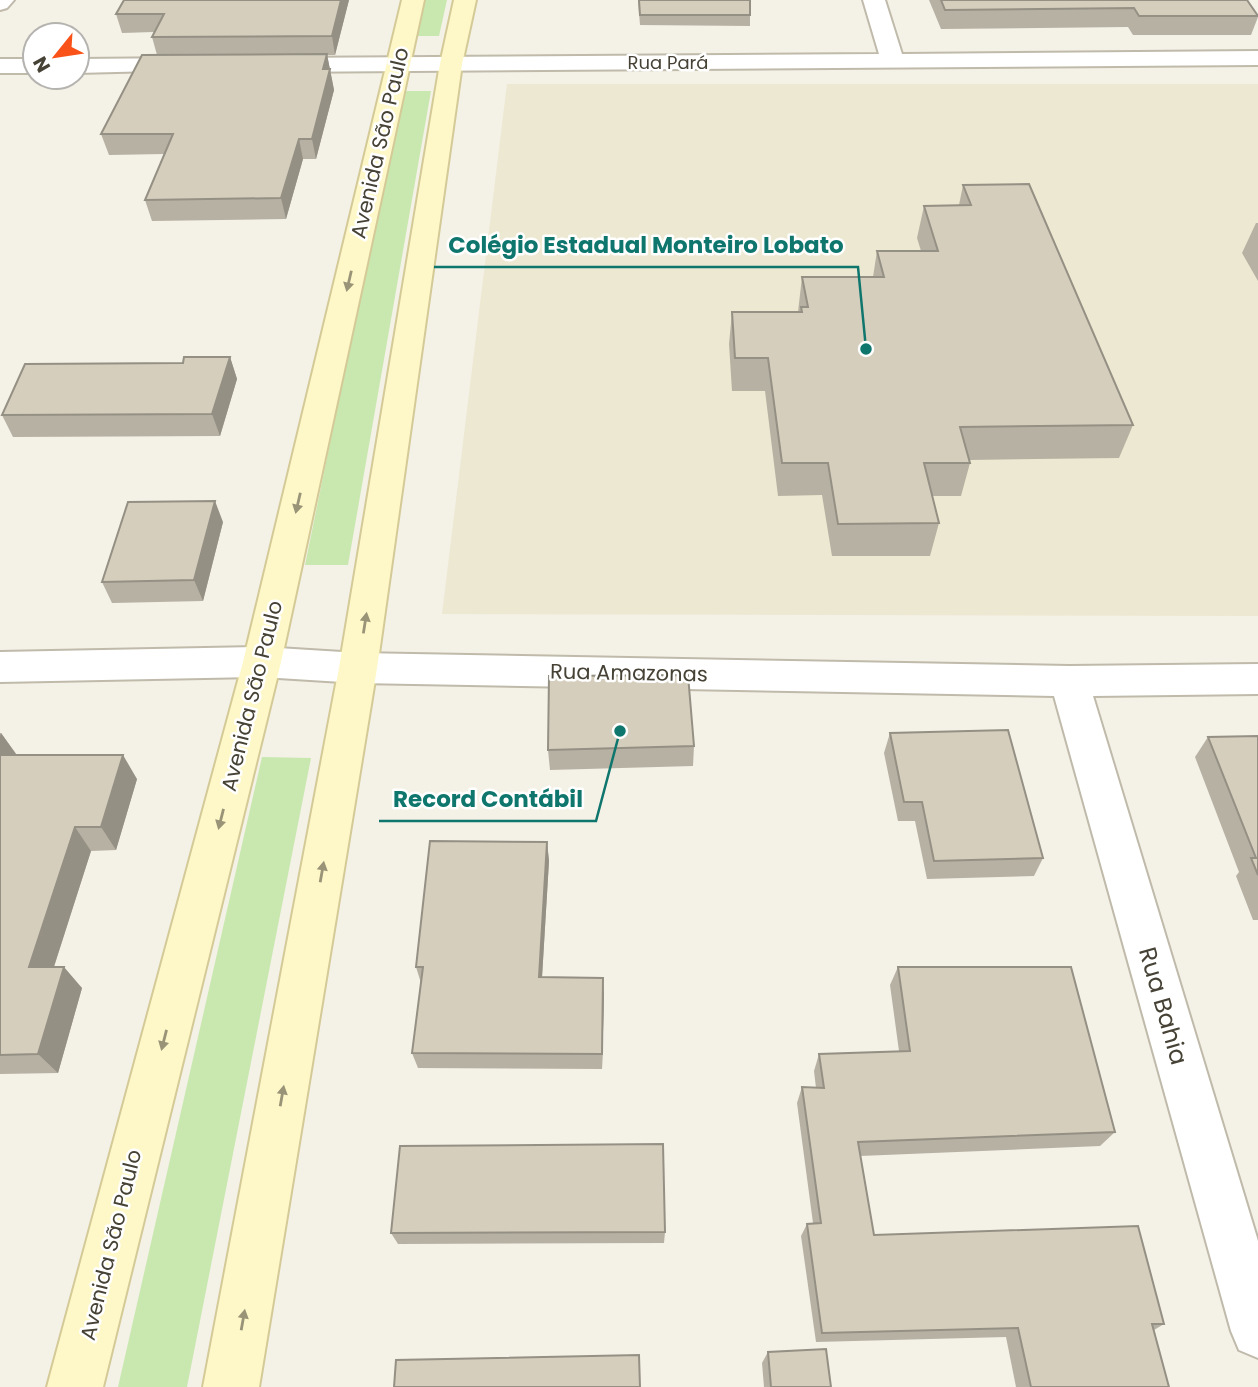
<svg xmlns="http://www.w3.org/2000/svg" width="1258" height="1387" viewBox="0 0 1258 1387" font-family="Poppins,sans-serif">
	<style>
		.education { fill: #ede8d1 }
		.green { fill: #c9e8b0 }
		.lines { fill: none; stroke-linecap: round; stroke-linejoin: round }
		.street-casing { stroke: #bfbaaa; stroke-width: 4 }
		.secondary-casing { stroke: #d4ca98; stroke-width: 4 }
		.street { fill: #fff; fill-rule: evenodd }
		.secondary { fill: #fef7c7; fill-rule: evenodd }
		.wall { fill: #b7b1a3 }
		.shaded-wall { fill: #959084 }
		.building { fill: #d5cebd; stroke: #959084; stroke-width: 2 }
		.oneway { fill: #999377 }
		.labels { text-anchor: middle; stroke-width: 5; stroke-linejoin: round; paint-order: stroke }
		.far-street-label { font-size: 18px; fill: #474236; stroke: #fff }
		.street-label { font-size: 21px; fill: #474236; stroke: #fff }
		.near-street-label { font-size: 24px; fill: #474236; stroke: #fff }
		.leader { fill: none; stroke: #0f766e; stroke-width: 2.5 }
		.callout-dot { fill: #0f766e; stroke: #fff; stroke-width: 2.5 }
		.callout-label { font-size: 23px; text-anchor: middle; font-weight: bold; fill: #0f766e; stroke: #fff; stroke-width: 5; stroke-linejoin: round; paint-order: stroke }
	</style>
	<rect width="100%" height="100%" fill="#f4f1e7"/>
	<path class="education" d="M 507,84 L 1258,84 L 1258,616 L 442,614 Z"/>
	<path class="green" d="M 421,0 L 447,0 L 439,36 L 412,36 Z
		M 402,91 L 431,91 L 348,565 L 305,565 Z
		M 262,757 L 311,758 L 187,1387 L 118,1387 Z"/>
	<g class="lines">
		<g class="street-casing">
			<path id="street" d="M 0,0 L 14,0 L 7,8 L 0,10 Z
				M 863,0 L 885,0 L 902,54 L 1258,51 L 1258,65 L 277,72 L 269,70 L 266,65 L 269,60 L 277,58 L 879,54 Z
				M 188,58 L 196,60 L 199,65 L 196,70 L 77,73 L 77,59 Z
				M 0,59 L 35,59 L 35,73 L 0,73 Z
				M 262,647 L 358,653 L 1069,666 L 1258,664 L 1258,694 L 1093,696 L 1258,1241 L 1258,1358 L 1239,1350 L 1231,1331 L 1054,696 L 358,683 L 262,677 L 0,682 L 0,652 Z"/>
		</g>
		<g class="secondary-casing">
			<path id="secondary" d="M 402,0 L 424,0 L 281,662 L 103,1387 L 47,1387 L 243,662 Z
				M 454,0 L 476,0 L 462,64 L 377,668 L 259,1387 L 203,1387 L 339,668 L 440,64 Z"/>
		</g>
		<use href="#street" class="street"/>
		<use href="#secondary" class="secondary"/>
	</g>
	<path class="wall" d="M 349,0 L 335,55 L 327,55 L 334,90 L 316,159 L 303,159 L 286,219 L 152,221 L 145,200 L 164,154 L 109,155 L 101,134 L 157,55 L 152,37 L 154,32 L 122,33 L 116,14 Z
		M 638,0 L 750,0 L 750,26 L 640,25 Z
		M 929,0 L 1247,0 L 1258,16 L 1258,17 L 1251,35 L 1133,35 L 1128,27 L 941,29 Z
		M 963,185 L 1133,425 L 1119,458 L 969,460 L 970,463 L 961,496 L 932,496 L 939,523 L 930,556 L 832,556 L 822,495 L 778,496 L 765,391 L 732,391 L 729,344 L 732,312 L 798,312 L 802,277 L 873,277 L 877,251 L 921,251 L 917,238 L 924,206 L 959,205 Z
		M 1256,223 L 1258,223 L 1258,281 L 1242,253 Z
		M 230,357 L 237,379 L 220,436 L 13,437 L 2,415 L 183,363 Z
		M 223,522 L 203,601 L 112,603 L 102,582 Z
		M 0,733 L 1,733 L 17,755 L 137,779 L 116,850 L 91,851 L 54,967 L 82,988 L 58,1073 L 0,1074 Z
		M 890,733 L 1043,858 L 1034,876 L 927,879 L 915,821 L 898,821 L 884,753 Z
		M 1258,736 L 1258,920 L 1253,920 L 1236,876 L 1239,872 L 1195,757 L 1208,737 Z
		M 694,746 L 693,766 L 550,770 L 548,750 Z
		M 547,842 L 549,861 L 542,977 L 604,994 L 602,1069 L 418,1068 L 412,1053 L 421,983 L 416,967 Z
		M 898,967 L 1115,1132 L 1100,1146 L 860,1156 L 874,1235 L 1164,1324 L 1154,1330 L 1169,1387 L 1016,1387 L 1006,1337 L 816,1342 L 801,1236 L 807,1224 L 813,1223 L 797,1103 L 802,1087 L 816,1088 L 814,1071 L 819,1054 L 899,1051 L 890,985 Z
		M 665,1232 L 664,1243 L 398,1244 L 391,1233 Z
		M 768,1352 L 831,1387 L 764,1387 L 762,1363 Z"/>
	<path class="shaded-wall" d="M 341,0 L 349,0 L 335,55 L 332,36 Z
		M 327,54 L 334,90 L 316,159 L 312,139 L 323,69 Z
		M 299,139 L 303,159 L 286,219 L 281,198 Z
		M 230,357 L 237,379 L 220,436 L 212,414 Z
		M 215,501 L 223,522 L 203,601 L 194,580 Z
		M 1,733 L 18,757 L 0,765 L 0,736 Z
		M 123,755 L 137,779 L 116,850 L 101,827 Z
		M 75,827 L 91,851 L 47,988 L 29,967 Z
		M 547,842 L 549,861 L 541,994 L 539,977 Z
		M 64,967 L 82,988 L 58,1073 L 38,1054 Z
		M 603,978 L 604,994 L 602,1069 L 602,1054 Z"/>
	<path class="building" d="M 124,0 L 341,0 L 332,36 L 152,37 L 164,14 L 116,14 Z
		M 639,0 L 750,0 L 750,15 L 640,15 Z
		M 941,0 L 1247,0 L 1258,16 L 1139,16 L 1134,8 L 945,10 Z
		M 327,54 L 323,69 L 330,69 L 312,139 L 299,139 L 281,198 L 145,200 L 173,134 L 101,134 L 142,55 Z
		M 1029,184 L 1133,425 L 960,427 L 970,463 L 924,463 L 939,523 L 838,524 L 828,463 L 782,463 L 768,358 L 735,358 L 732,312 L 802,312 L 801,307 L 808,307 L 802,277 L 884,277 L 877,251 L 938,251 L 924,206 L 971,205 L 963,185 Z
		M 184,357 L 230,357 L 212,414 L 2,415 L 25,364 L 183,363 Z
		M 215,501 L 194,580 L 102,582 L 128,502 Z
		M 688,675 L 694,746 L 548,750 L 549,676 Z
		M 1008,730 L 1043,858 L 934,861 L 922,802 L 904,802 L 890,733 Z
		M 1258,736 L 1258,875 L 1251,858 L 1256,858 L 1208,737 Z
		M 0,755 L 123,755 L 101,827 L 75,827 L 29,967 L 64,967 L 38,1054 L 0,1055 Z
		M 430,841 L 547,842 L 539,977 L 603,978 L 602,1054 L 412,1053 L 423,967 L 416,967 Z
		M 898,967 L 1071,967 L 1115,1132 L 858,1142 L 874,1235 L 1138,1226 L 1164,1324 L 1152,1324 L 1169,1387 L 1031,1387 L 1018,1328 L 822,1333 L 807,1224 L 821,1223 L 802,1087 L 824,1088 L 819,1054 L 910,1051 Z
		M 663,1144 L 665,1232 L 391,1233 L 400,1146 Z
		M 826,1349 L 831,1387 L 771,1387 L 768,1352 Z
		M 639,1355 L 640,1387 L 394,1387 L 396,1360 Z"/>
	<defs><path id="oneway-solid" d="M-6-.8H1V-3.2L6.5 0L1 3.2V.8H-6Z" transform="scale(1.75)"/></defs>
	<g class="oneway">
		<use href="#oneway-solid" transform="translate(349 281) rotate(103)"/>
		<use href="#oneway-solid" transform="translate(298 503) rotate(103)"/>
		<use href="#oneway-solid" transform="translate(365 623) rotate(-81)"/>
		<use href="#oneway-solid" transform="translate(221 819) rotate(104)"/>
		<use href="#oneway-solid" transform="translate(322 872) rotate(-80)"/>
		<use href="#oneway-solid" transform="translate(164 1040) rotate(104)"/>
		<use href="#oneway-solid" transform="translate(282 1096) rotate(-80)"/>
		<use href="#oneway-solid" transform="translate(243 1320) rotate(-80)"/>
	</g>
	<g class="labels">
		<g class="far-street-label">
			<text x="668" y="69">Rua Pará</text>
		</g>
		<g class="street-label">
			<text transform="translate(380 143) rotate(-77)" y="7">Avenida São Paulo</text>
			<text transform="translate(629 673) rotate(1)" y="7">Rua Amazonas</text>
			<text transform="translate(252 696) rotate(-76)" y="7">Avenida São Paulo</text>
			<text transform="translate(111 1245) rotate(-76)" y="7">Avenida São Paulo</text>
		</g>
		<g class="near-street-label">
			<text transform="translate(1163 1006) rotate(74)" y="8">Rua Bahia</text>
		</g>
	</g>
	<path class="leader" d="M866 349L858 267H434M620 731L596 821H379"/>
	<g class="callout-dot">
		<circle cx="866" cy="349" r="7"/>
		<circle cx="620" cy="731" r="7"/>
	</g>
	<g class="callout-label">
		<text x="646" y="253">Colégio Estadual Monteiro Lobato</text>
		<text x="488" y="807">Record Contábil</text>
	</g>
	<g transform="translate(56 56) rotate(240)"><circle r="33" fill="#ffffff" stroke="#b5b3af" stroke-width="2"/>
	<path d="M0-5L12 26L0 18L-12 26Z" fill="#f95319"/>
	<text y="-10" font-size="19" font-weight="bold" text-anchor="middle" fill="#474236">N</text>
	</g>
</svg>
